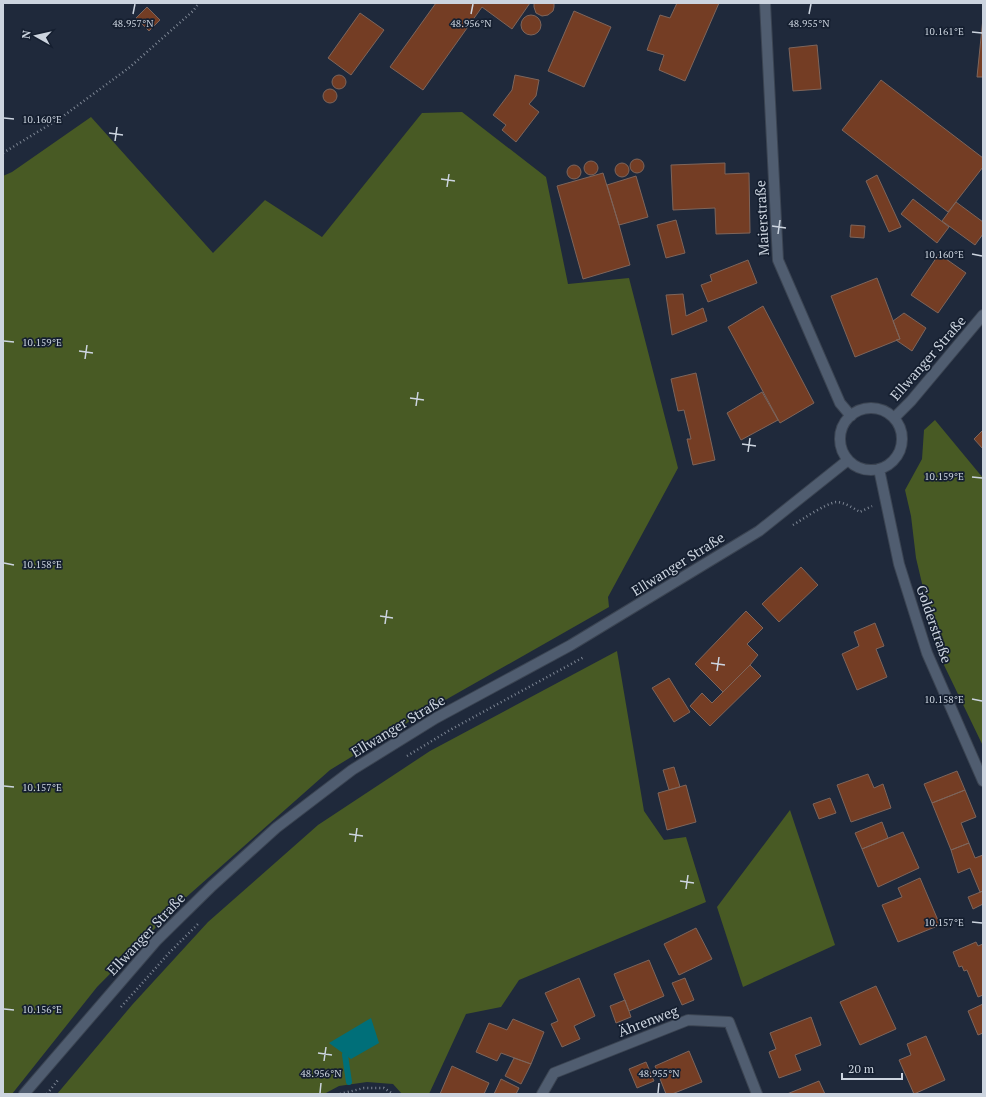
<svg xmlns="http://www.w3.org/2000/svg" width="986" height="1097" viewBox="0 0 986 1097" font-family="'PT Serif',serif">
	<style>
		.green { fill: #485a24 }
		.water { fill: #006f79 }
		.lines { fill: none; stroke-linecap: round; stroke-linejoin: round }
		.stream { stroke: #006f79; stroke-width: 6 }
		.building { fill: #743d24; stroke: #7e655b }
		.minor-casing { stroke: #3b4452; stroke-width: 12 }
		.path { stroke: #7e8795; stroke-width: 2.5; stroke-dasharray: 1 3; stroke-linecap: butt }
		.minor { stroke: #505d70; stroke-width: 10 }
		.ticks { fill: none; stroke: #ccd4df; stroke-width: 1.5 }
		.labels { text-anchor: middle; stroke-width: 3.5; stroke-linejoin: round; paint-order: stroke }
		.street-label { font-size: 14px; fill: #ccd4df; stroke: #151f30 }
		.ticks-label { font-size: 10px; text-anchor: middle; fill: #ccd4df; stroke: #151f30; stroke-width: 3.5; stroke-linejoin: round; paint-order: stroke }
	</style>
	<rect width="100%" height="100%" fill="#1f293b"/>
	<path class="green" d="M 462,112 L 546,177 L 568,284 L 629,278 L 678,468 L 608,597 L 609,607 L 433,707 L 330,770 L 183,900 L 97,987 L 12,1094 L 3,1094 L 3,176 L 12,172 L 91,117 L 213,253 L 265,200 L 322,237 L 422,113 Z
		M 935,420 L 983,478 L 983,746 L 943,663 L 929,613 L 916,558 L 911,516 L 905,490 L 922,459 L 924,430 Z
		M 617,651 L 644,811 L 664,840 L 686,837 L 706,902 L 519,980 L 501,1007 L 466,1014 L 429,1094 L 402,1094 L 393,1084 L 367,1082 L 339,1086 L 324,1094 L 57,1094 L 132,1005 L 208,922 L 318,825 L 430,751 Z
		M 790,810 L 835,945 L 743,987 L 717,907 Z"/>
	<path class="water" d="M 371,1018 L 379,1043 L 351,1059 L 329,1043 Z"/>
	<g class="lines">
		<path class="stream" d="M 345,1055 L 349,1082"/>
	</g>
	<path class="building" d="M 436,3 L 530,3 L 512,29 L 482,7 L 423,90 L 390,67 Z
		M 534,3 L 554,3 L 554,7 L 553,11 L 548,15 L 542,16 L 536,13 L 534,7 Z
		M 677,3 L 719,3 L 685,81 L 659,70 L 664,55 L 647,50 L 660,15 L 670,18 Z
		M 147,7 L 160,20 L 149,31 L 136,18 Z
		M 574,11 L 611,27 L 584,87 L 548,71 Z
		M 360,13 L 384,30 L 351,75 L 328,58 Z
		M521 25a10 10 0 1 1 20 0a10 10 0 1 1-20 0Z
		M 983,18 L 983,77 L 977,77 Z
		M 817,45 L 821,89 L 793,91 L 789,48 Z
		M332 82a7 7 0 1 1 14 0a7 7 0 1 1-14 0Z
		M 515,75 L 539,80 L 536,96 L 529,104 L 539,112 L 516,142 L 502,130 L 506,125 L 493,115 L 512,90 Z
		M 881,80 L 983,158 L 983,167 L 948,212 L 842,130 Z
		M323 96a7 7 0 1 1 14 0a7 7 0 1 1-14 0Z
		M630 166a7 7 0 1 1 14 0a7 7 0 1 1-14 0Z
		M584 168a7 7 0 1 1 14 0a7 7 0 1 1-14 0Z
		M 725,163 L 725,174 L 749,173 L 750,233 L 716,234 L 715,208 L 673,210 L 671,165 Z
		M615 170a7 7 0 1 1 14 0a7 7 0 1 1-14 0Z
		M567 172a7 7 0 1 1 14 0a7 7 0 1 1-14 0Z
		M 603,173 L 619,225 L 630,265 L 583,279 L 557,186 Z
		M 877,175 L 901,227 L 889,232 L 866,181 Z
		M 636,176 L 648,217 L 619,225 L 607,185 Z
		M 913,199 L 949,227 L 937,243 L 901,214 Z
		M 956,202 L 983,222 L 983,234 L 975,245 L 942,221 Z
		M 676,220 L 685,253 L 666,258 L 657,225 Z
		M 851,225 L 865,226 L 864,238 L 850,237 Z
		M 939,254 L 966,273 L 938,313 L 911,295 Z
		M 748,260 L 757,283 L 708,302 L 701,285 L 712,281 L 710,275 Z
		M 877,278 L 900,339 L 855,357 L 831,296 Z
		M 683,294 L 686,316 L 703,308 L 707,321 L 672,335 L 666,295 Z
		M 763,306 L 814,403 L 780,423 L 728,327 Z
		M 904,313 L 926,328 L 912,351 L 896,340 L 900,339 L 893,321 Z
		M 696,373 L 715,460 L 693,465 L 687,439 L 691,439 L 684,410 L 678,411 L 671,379 Z
		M 762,392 L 778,420 L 741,440 L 727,413 Z
		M 983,430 L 983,449 L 974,439 Z
		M 801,567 L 818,585 L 779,622 L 762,604 Z
		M 746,611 L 763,628 L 747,644 L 758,655 L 750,665 L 723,692 L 695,664 Z
		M 875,623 L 884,646 L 876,649 L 887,677 L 857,690 L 842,654 L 859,646 L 854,632 Z
		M 750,665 L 761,676 L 710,726 L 690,706 L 702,693 L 712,703 Z
		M 669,678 L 690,712 L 674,722 L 652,688 Z
		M 674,767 L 680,787 L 669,790 L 663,770 Z
		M 957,771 L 965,790 L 932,803 L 924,784 Z
		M 868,774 L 874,788 L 883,784 L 891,808 L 851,822 L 837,785 Z
		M 686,785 L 696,822 L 667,830 L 658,793 Z
		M 965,790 L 976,817 L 961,823 L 969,843 L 951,850 L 932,803 Z
		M 830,798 L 836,813 L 819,819 L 813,804 Z
		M 882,822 L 888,838 L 862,849 L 855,833 Z
		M 903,832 L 919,868 L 878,887 L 862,849 Z
		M 969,843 L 975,858 L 983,855 L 983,891 L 980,892 L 970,868 L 958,873 L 951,850 Z
		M 920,878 L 940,925 L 898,942 L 882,905 L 902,897 L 898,888 Z
		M 983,891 L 983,904 L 973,909 L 968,897 Z
		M 696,928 L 712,959 L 679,975 L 664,944 Z
		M 976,942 L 978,946 L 983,944 L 983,995 L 978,997 L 967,970 L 964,971 L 962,966 L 959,967 L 953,952 Z
		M 649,960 L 664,996 L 629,1011 L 614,974 Z
		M 579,978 L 595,1016 L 574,1026 L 580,1039 L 562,1047 L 551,1024 L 558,1021 L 545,993 Z
		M 685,978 L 694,1000 L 682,1005 L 672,983 Z
		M 876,986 L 896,1029 L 860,1045 L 840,1002 Z
		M 625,1000 L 631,1017 L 616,1023 L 610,1006 Z
		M 983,1004 L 983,1033 L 978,1035 L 968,1011 Z
		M 811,1017 L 821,1045 L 795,1055 L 801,1070 L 779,1078 L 769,1052 L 776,1049 L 770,1033 Z
		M 513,1019 L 544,1032 L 531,1064 L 501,1053 L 497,1061 L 476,1052 L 489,1023 L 507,1030 Z
		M 926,1036 L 945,1080 L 914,1094 L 899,1060 L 911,1055 L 907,1044 Z
		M 689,1051 L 702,1082 L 672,1094 L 666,1094 L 655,1066 Z
		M 514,1058 L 531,1064 L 521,1084 L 505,1076 Z
		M 646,1062 L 654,1081 L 637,1088 L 629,1069 Z
		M 452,1066 L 489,1083 L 484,1094 L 440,1094 Z
		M 501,1079 L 519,1088 L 516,1094 L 494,1094 Z
		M 819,1081 L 825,1094 L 787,1094 Z"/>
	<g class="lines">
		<g class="minor-casing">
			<path id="minor" d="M 765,3 L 778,260 L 840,403 L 851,416
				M840 439a31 31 0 1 1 62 0a31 31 0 1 1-62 0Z
				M 894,418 L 911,401 L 983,315
				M 879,469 L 899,564 L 927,653 L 983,781
				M 24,1094 L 156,941 L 212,886 L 276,828 L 352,770 L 436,718 L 571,645 L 759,531 L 848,460
				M 542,1094 L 554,1073 L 688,1020 L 729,1022 L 757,1094"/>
		</g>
		<path class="path" d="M 3,153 L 62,117 L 130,67 L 193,11 L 199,3
			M 793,525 C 803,519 825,504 836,502 C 844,502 853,508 860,512 L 872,506
			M 407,756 L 450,730 L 584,657
			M 121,1007 L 169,953 L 198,924
			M 47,1094 L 58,1080
			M 340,1094 L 364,1088 L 384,1088 L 393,1094"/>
		<use href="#minor" class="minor"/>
	</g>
	<path class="ticks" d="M 133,14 L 135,4M 471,14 L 473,4M 809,14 L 811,4M 972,32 L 982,33M 4,118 L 14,119M 109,133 L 123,135M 115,141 L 117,127M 441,179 L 455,181M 447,187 L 449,174M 772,226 L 786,228M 778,234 L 780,220M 972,254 L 982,256M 4,341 L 14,342M 79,351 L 93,353M 85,359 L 87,345M 410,398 L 424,400M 416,406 L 418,392M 742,444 L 756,446M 748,452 L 750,438M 972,477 L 982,478M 4,563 L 14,565M 380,616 L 393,618M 385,624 L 387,610M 711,663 L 725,665M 717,671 L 719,657M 972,699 L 982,701M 4,786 L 14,787M 349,834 L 363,836M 355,842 L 357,828M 680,881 L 694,883M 686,889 L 688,875M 972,922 L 982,923M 4,1009 L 14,1010M 318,1053 L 332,1055M 324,1061 L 326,1047M 320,1093 L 321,1083M 658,1093 L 659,1083"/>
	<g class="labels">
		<g class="street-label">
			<text transform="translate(762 218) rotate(-93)" y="5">Maierstraße</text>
			<text transform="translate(928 358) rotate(-49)" y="5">Ellwanger Straße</text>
			<text transform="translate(678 564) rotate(-32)" y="5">Ellwanger Straße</text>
			<text transform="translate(934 624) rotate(71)" y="5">Golderstraße</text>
			<text transform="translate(398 726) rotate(-31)" y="5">Ellwanger Straße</text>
			<text transform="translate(146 934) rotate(-47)" y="5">Ellwanger Straße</text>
			<text transform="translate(648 1021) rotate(-21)" y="5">Ährenweg</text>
		</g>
	</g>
	<g class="ticks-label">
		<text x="133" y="27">48.957°N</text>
		<text x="471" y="27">48.956°N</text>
		<text x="809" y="27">48.955°N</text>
		<text x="944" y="35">10.161°E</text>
		<text x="42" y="123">10.160°E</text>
		<text x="944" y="258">10.160°E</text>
		<text x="42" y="346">10.159°E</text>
		<text x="944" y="480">10.159°E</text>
		<text x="42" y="568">10.158°E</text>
		<text x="944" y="703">10.158°E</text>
		<text x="42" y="791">10.157°E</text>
		<text x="944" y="926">10.157°E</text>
		<text x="42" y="1013">10.156°E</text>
		<text x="321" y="1077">48.956°N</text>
		<text x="659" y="1077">48.955°N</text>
	</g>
	<rect width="986" height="1097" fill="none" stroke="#ccd4df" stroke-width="8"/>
	<g transform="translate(36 36) rotate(278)" stroke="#151f30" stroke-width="3" paint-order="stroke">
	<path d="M0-3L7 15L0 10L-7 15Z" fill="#ccd4df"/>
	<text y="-6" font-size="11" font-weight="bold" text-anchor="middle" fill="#ccd4df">N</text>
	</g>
	<path d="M842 1073v6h60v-6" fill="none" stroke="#ccd4df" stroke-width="2"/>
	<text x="848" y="1073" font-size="12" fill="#ccd4df" stroke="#151f30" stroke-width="3" paint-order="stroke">20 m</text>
</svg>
